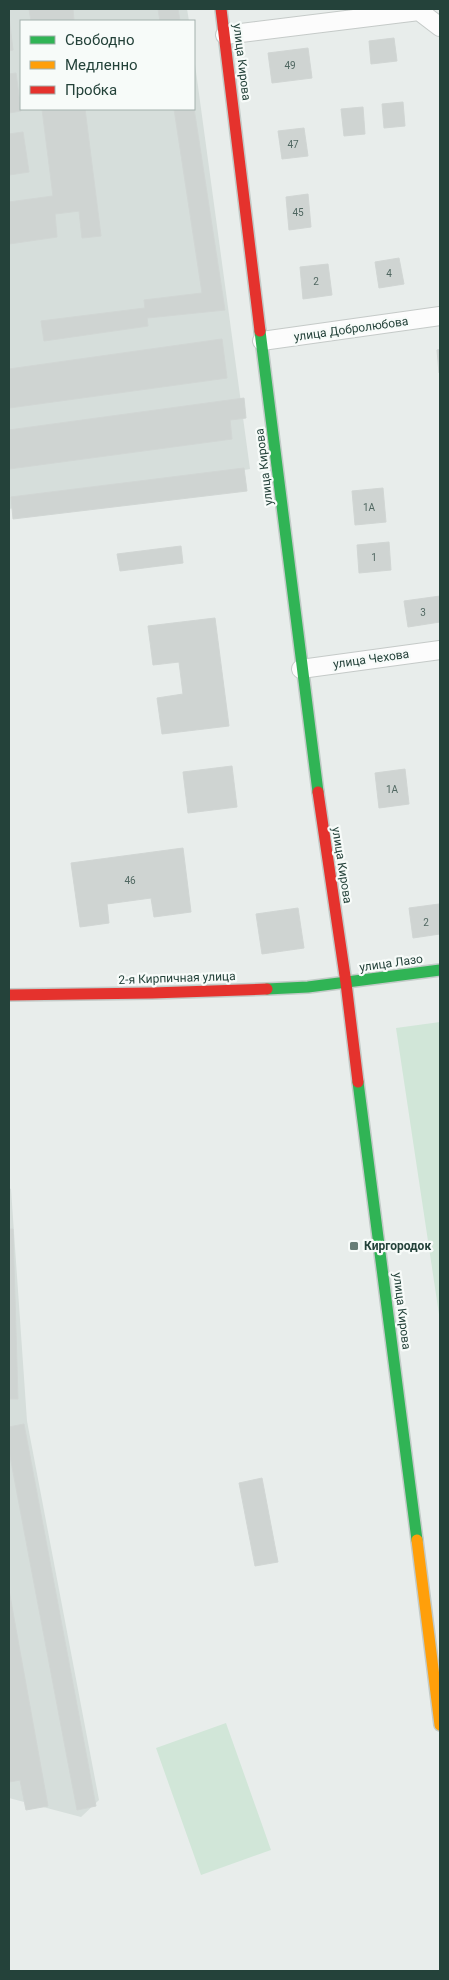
<svg xmlns="http://www.w3.org/2000/svg" width="449" height="1980" viewBox="0 0 449 1980" font-family="Roboto,sans-serif">
	<style>
		.built { fill: #d6dedb }
		.green { fill: #d1e6d8 }
		.building { fill: #cfd4d2; stroke: #d1d6d4 }
		.lines { fill: none; stroke-linecap: round; stroke-linejoin: round }
		.street-casing { stroke: #c5cac8; stroke-width: 20 }
		.fast-casing { stroke: #c3cbc8; stroke-width: 14 }
		.slow-casing { stroke: #c3cbc8; stroke-width: 14 }
		.jam-casing { stroke: #c3cbc8; stroke-width: 14 }
		.street { stroke: #fcfcfc; stroke-width: 18 }
		.fast { stroke: #30b455; stroke-width: 11 }
		.slow { stroke: #ff9f0a; stroke-width: 11 }
		.jam { stroke: #e5322d; stroke-width: 11 }
		.poi-dot { fill: #697e78; stroke: #f7fbf9; stroke-width: 2 }
		.labels { text-anchor: middle; stroke-width: 4.5; stroke-linejoin: round; paint-order: stroke }
		.number-label { font-size: 10px; fill: #506761 }
		.street-label { font-size: 12px; fill: #24423a; stroke: #f7fbf9 }
		.poi-label { font-size: 12px; font-weight: bold; fill: #24423a; stroke: #f7fbf9; text-anchor: start }
	</style>
	<rect width="100%" height="100%" fill="#e8edeb"/>
	<path class="built" d="M 9,9 L 187,9 L 189,21 L 21,21 L 21,109 L 194,109 L 194,57 L 250,469 L 9,509 Z
		M 9,1188 L 11,1189 L 27,1421 L 99,1800 L 81,1817 L 9,1798 Z"/>
	<path class="green" d="M 440,1022 L 440,1321 L 396,1028 Z
		M 226,1723 L 271,1850 L 201,1875 L 156,1748 Z"/>
	<path class="building" d="M 29,9 L 73,9 L 74,21 L 31,21 Z
		M 158,9 L 178,9 L 180,21 L 160,21 Z
		M 9,17 L 13,50 L 9,51 Z
		M 394,38 L 397,61 L 371,64 L 369,41 Z
		M 308,48 L 312,78 L 272,83 L 268,53 Z
		M 16,73 L 21,111 L 9,113 L 9,74 Z
		M 403,102 L 405,126 L 384,128 L 382,104 Z
		M 363,107 L 365,134 L 344,136 L 341,109 Z
		M 194,108 L 225,310 L 147,318 L 148,326 L 44,341 L 41,321 L 145,308 L 144,300 L 202,293 L 174,109 Z
		M 42,109 L 85,109 L 101,236 L 82,238 L 79,211 L 55,214 L 57,237 L 9,244 L 9,202 L 53,196 Z
		M 304,128 L 308,156 L 282,159 L 278,131 Z
		M 23,132 L 29,172 L 9,175 L 9,134 Z
		M 308,194 L 311,227 L 289,230 L 286,197 Z
		M 399,258 L 404,284 L 379,288 L 375,262 Z
		M 328,264 L 332,295 L 303,299 L 300,267 Z
		M 222,339 L 227,378 L 9,408 L 9,369 Z
		M 440,349 L 440,373 L 439,373 L 437,350 Z
		M 244,398 L 246,418 L 230,420 L 232,439 L 9,469 L 9,430 Z
		M 244,468 L 247,491 L 13,519 L 11,497 Z
		M 383,488 L 386,522 L 355,525 L 352,491 Z
		M 389,542 L 391,570 L 359,573 L 357,545 Z
		M 181,546 L 183,563 L 120,571 L 117,554 Z
		M 440,596 L 440,622 L 408,627 L 404,601 Z
		M 215,618 L 229,726 L 162,734 L 157,698 L 183,694 L 179,662 L 153,665 L 148,626 Z
		M 232,766 L 237,807 L 188,813 L 183,772 Z
		M 405,769 L 409,804 L 379,808 L 375,773 Z
		M 183,848 L 191,912 L 154,917 L 151,898 L 107,904 L 109,923 L 80,927 L 71,863 Z
		M 439,904 L 440,934 L 413,938 L 409,908 Z
		M 298,908 L 304,948 L 262,954 L 256,914 Z
		M 9,1229 L 13,1229 L 18,1399 L 9,1399 Z
		M 24,1424 L 96,1806 L 77,1810 L 9,1451 L 9,1427 Z
		M 262,1478 L 278,1562 L 255,1566 L 239,1483 Z
		M 9,1590 L 48,1806 L 26,1810 L 20,1780 L 9,1782 Z"/>
	<g class="lines">
		<g class="street-casing">
			<path id="street" d="M 419,11 L 440,27
				M 225,35 L 419,11 L 421,9
				M 262,341 L 440,316
				M 301,669 L 440,650"/>
		</g>
		<g class="fast-casing">
			<path id="fast" d="M 260,331 L 318,792
				M 267,989 L 308,987 L 440,970
				M 358,1082 L 417,1540"/>
		</g>
		<g class="slow-casing">
			<path id="slow" d="M 417,1540 L 440,1725"/>
		</g>
		<g class="jam-casing">
			<path id="jam" d="M 221,9 L 260,331
				M 318,792 L 346,983 L 358,1082
				M 9,995 L 152,993 L 267,989"/>
		</g>
		<use href="#street" class="street"/>
		<use href="#fast" class="fast"/>
		<use href="#slow" class="slow"/>
		<use href="#jam" class="jam"/>
	</g>
	<rect class="poi-dot" x="349" y="1241" width="10" height="10" rx="2.5"/>
	<g class="labels">
		<g class="number-label">
			<text x="290" y="69">49</text>
			<text x="293" y="148">47</text>
			<text x="298" y="216">45</text>
			<text x="389" y="277">4</text>
			<text x="316" y="285">2</text>
			<text x="369" y="511">1А</text>
			<text x="374" y="561">1</text>
			<text x="423" y="616">3</text>
			<text x="392" y="793">1А</text>
			<text x="130" y="884">46</text>
			<text x="426" y="926">2</text>
		</g>
		<g class="street-label">
			<text transform="translate(242 62) rotate(83)" y="4">улица Кирова</text>
			<text transform="translate(351 329) rotate(-8)" y="4">улица Добролюбова</text>
			<text transform="translate(264 467) rotate(-97)" y="4">улица Кирова</text>
			<text transform="translate(371 659) rotate(-8)" y="4">улица Чехова</text>
			<text transform="translate(342 865) rotate(81)" y="4">улица Кирова</text>
			<text transform="translate(391 963) rotate(-8)" y="4">улица Лазо</text>
			<text transform="translate(177 978) rotate(-2)" y="4">2-я Кирпичная улица</text>
			<text transform="translate(402 1311) rotate(83)" y="4">улица Кирова</text>
		</g>
		<g class="poi-label">
			<text x="364" y="1250">Киргородок</text>
		</g>
	</g>
	<rect width="449" height="1980" fill="none" stroke="#24423a" stroke-width="20"/>
	<rect x="20" y="20" width="175" height="90" fill="#f7fbf9" stroke="#a3b1ad"/>
	<rect x="30" y="36" width="25" height="8" fill="#30b455" stroke="#a3b1ad"/>
	<text x="65" y="45" font-size="15" fill="#24423a">Свободно</text>
	<rect x="30" y="61" width="25" height="8" fill="#ff9f0a" stroke="#a3b1ad"/>
	<text x="65" y="70" font-size="15" fill="#24423a">Медленно</text>
	<rect x="30" y="86" width="25" height="8" fill="#e5322d" stroke="#a3b1ad"/>
	<text x="65" y="95" font-size="15" fill="#24423a">Пробка</text>
</svg>
